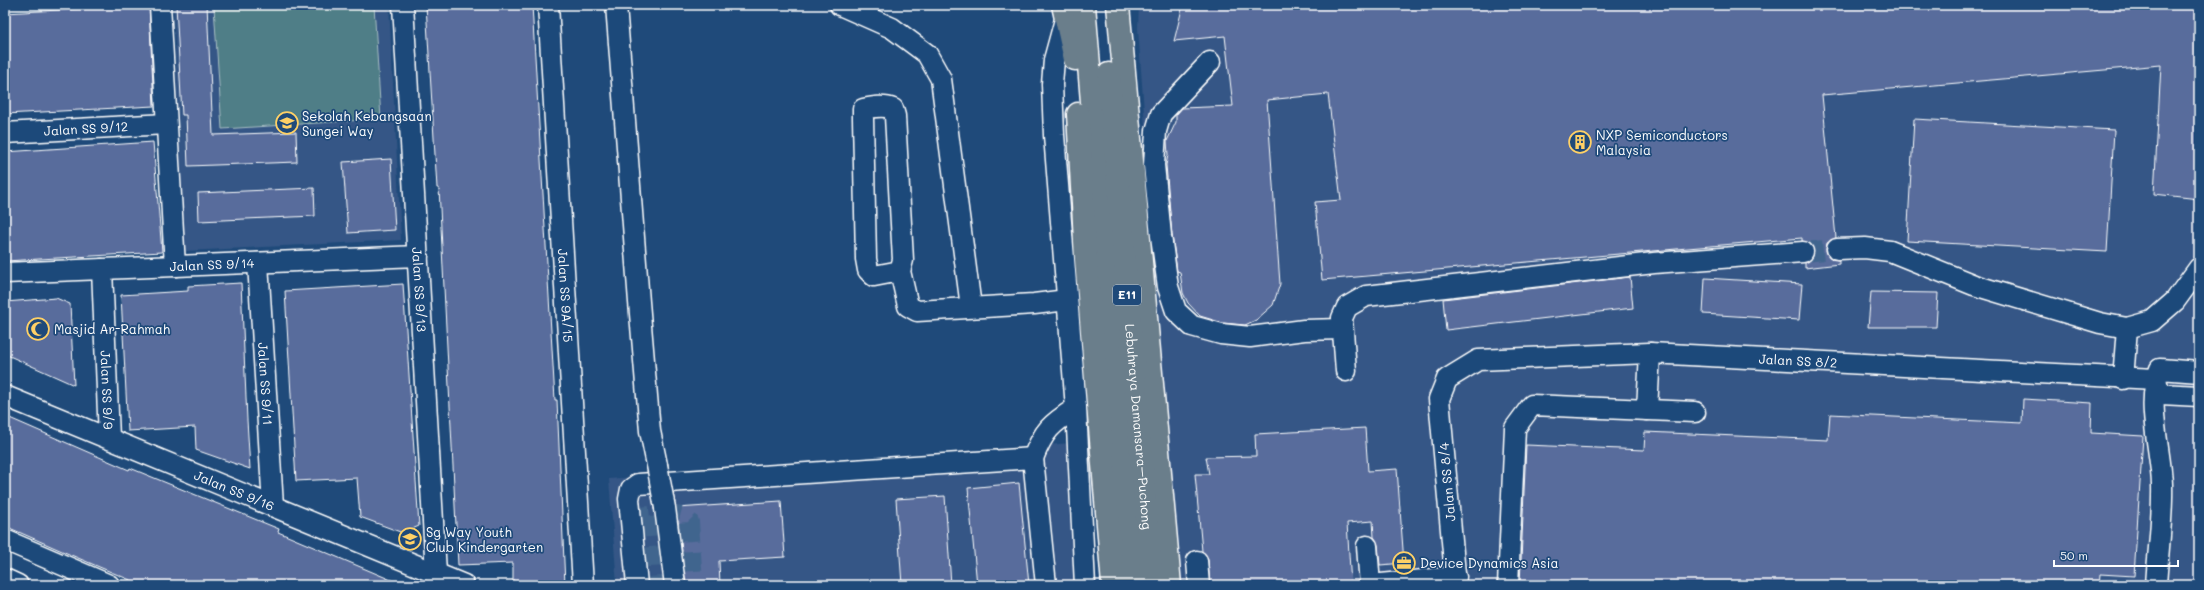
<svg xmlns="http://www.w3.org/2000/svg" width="2204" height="590" viewBox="0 0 2204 590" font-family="Mali,sans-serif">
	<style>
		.built { fill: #345786 }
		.green { fill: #507e87; stroke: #a8bec3 }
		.building { fill: #586c9c; stroke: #fff }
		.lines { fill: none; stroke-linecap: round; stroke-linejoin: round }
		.minor-tunnel { stroke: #41658e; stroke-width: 20; stroke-dasharray: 20 10; stroke-linecap: butt }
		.minor-casing { stroke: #fff; stroke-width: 23 }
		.highway-casing { stroke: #fff; stroke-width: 25 }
		.minor { stroke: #1f4a7a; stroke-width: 20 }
		.highway { stroke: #6b7e8b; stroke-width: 22 }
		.minor-bridge-casing { stroke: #fff; stroke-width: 23; stroke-linecap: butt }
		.minor-bridge { stroke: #1f4a7a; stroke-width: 20 }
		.labels { text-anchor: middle; stroke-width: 3.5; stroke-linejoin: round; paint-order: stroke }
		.shield { fill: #1f4a7a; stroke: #bcc9d7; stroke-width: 1 }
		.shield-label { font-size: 12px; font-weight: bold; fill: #fff }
		.poi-label { font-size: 13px; fill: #fff; stroke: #1f4a7a; text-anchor: start }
		.street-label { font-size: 13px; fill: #fff; stroke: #1f4a7a }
	</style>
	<rect width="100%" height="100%" fill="#1f4a7a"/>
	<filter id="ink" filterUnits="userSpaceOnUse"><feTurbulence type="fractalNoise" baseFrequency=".025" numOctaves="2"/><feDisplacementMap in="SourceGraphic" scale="8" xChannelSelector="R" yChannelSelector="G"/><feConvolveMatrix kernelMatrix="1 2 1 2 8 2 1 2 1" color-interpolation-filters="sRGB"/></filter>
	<g filter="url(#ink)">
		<path class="built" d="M 173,5 L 389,5 L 401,240 L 185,251 Z
			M 1139,5 L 2199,5 L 2199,585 L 1178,585 L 1138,28 Z
			M 1085,442 L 1097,585 L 617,585 L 609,479 Z"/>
		<path class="green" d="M 251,5 L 374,5 L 381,119 L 222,129 L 214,7 Z"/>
		<path class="building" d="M 149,5 L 154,106 L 5,114 L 5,13 Z
			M 176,5 L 207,5 L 213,135 L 296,132 L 297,162 L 188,166 L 186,115 L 182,115 Z
			M 426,5 L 532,5 L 555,400 L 557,400 L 565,585 L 513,585 L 513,563 L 458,565 L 439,188 L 437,188 Z
			M 1183,5 L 2199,5 L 2199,199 L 2154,194 L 2161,65 L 1822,95 L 1836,238 L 1827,243 L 1826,250 L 1828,255 L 1832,259 L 1839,260 L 1839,264 L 1805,268 L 1805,263 L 1813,257 L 1814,251 L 1812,245 L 1802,241 L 1802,238 L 1322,280 L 1315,202 L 1341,200 L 1328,94 L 1267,100 L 1280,284 L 1273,305 L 1256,320 L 1245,325 L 1223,323 L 1200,316 L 1188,303 L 1183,293 L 1180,272 L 1177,271 L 1172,235 L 1166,165 L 1168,155 L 1167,141 L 1176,122 L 1176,115 L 1182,108 L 1233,106 L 1225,36 L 1174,41 Z
			M 1914,119 L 2114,130 L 2107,252 L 1907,241 Z
			M 153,142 L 162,252 L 5,261 L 5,152 Z
			M 391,159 L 395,230 L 348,233 L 343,162 Z
			M 314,188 L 315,216 L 199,221 L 198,193 Z
			M 1630,277 L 1633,308 L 1446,330 L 1443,299 Z
			M 1705,278 L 1802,284 L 1799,320 L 1703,314 Z
			M 241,283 L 247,420 L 250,469 L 196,450 L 195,427 L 128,431 L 121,295 L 188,291 L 188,286 Z
			M 403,284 L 419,526 L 403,533 L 360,517 L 357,478 L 296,481 L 285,291 Z
			M 1871,292 L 1938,293 L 1936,327 L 1868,327 Z
			M 56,298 L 70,304 L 74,385 L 5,354 L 5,302 Z
			M 2023,399 L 2092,403 L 2091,433 L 2143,436 L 2134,576 L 2100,574 L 2099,585 L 1520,585 L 1526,445 L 1644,450 L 1645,432 L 1828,440 L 1830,414 L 2022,423 Z
			M 5,416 L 129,470 L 130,468 L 279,529 L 278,532 L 403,585 L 142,585 L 78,558 L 5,526 Z
			M 1365,428 L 1368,471 L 1397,469 L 1404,563 L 1380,565 L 1378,545 L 1374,537 L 1373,521 L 1347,523 L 1351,585 L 1210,585 L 1208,560 L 1202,551 L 1195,474 L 1209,474 L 1206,457 L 1256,456 L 1255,434 Z
			M 1019,483 L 1029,585 L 977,585 L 968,488 Z
			M 945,496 L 951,585 L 902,585 L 896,499 Z
			M 781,501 L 785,557 L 719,561 L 720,585 L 686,585 L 677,508 Z"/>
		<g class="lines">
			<path class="minor-tunnel" d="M 1803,252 L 1837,249
				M 648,517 L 653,585
				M 630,518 C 644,517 679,510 689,522 L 693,585"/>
			<g class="minor-casing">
				<g id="minor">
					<path d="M 160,5 L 175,266"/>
					<path id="s1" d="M 403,5 L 436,573"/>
					<path id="s2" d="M 548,5 L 583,585"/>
					<path d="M 616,5 L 639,302 L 650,431 L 657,465"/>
					<path d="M 840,5 L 892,28 L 927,54 L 941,79 L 971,307"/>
					<path d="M 1210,62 L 1161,114 L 1156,131 L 1154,165 L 1161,236 L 1168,287 L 1176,311 L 1192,326 L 1221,334 L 1250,337 L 1304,330 L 1342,329"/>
					<path id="s3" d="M 5,133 L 166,124"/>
					<path d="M 1837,249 L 1865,248 L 1890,251 L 1974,285 L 2100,323 L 2127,328 L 2152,321 L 2175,301 L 2199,268"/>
					<path id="s4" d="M 258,263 L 273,506"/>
					<path id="s5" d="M 102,269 L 109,438"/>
					<path d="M 900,271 L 874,276 L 868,270 L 866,259 L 863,118 L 863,109 C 873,107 884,105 893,109 L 895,116 L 903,260 L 900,271 L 908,306 L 917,311 L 1034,304 L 1067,300"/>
					<path id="s6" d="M 5,273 L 418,256"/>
					<path d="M 1346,371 L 1342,318 L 1347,307 L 1366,296 L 1654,263 L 1803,252"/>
					<path d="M 2123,379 L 2127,328"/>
					<path d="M 2155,379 L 2161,394 L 2199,396"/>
					<path id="s7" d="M 5,396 L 464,585"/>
					<path d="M 1076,408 L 1085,585"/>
					<path d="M 1647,410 L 1650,353"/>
					<path d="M 1033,458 C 1044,430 1051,424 1076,408 L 1054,135 L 1052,84 L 1054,60 L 1066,16"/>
					<path d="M 665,508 L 675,585"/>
					<path d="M 5,540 L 109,585"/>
					<path d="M 1367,546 L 1370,585 L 1456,577"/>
					<path d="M 1197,561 L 1199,585"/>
					<path d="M 5,579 L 18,585"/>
					<path d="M 637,585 L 629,499 L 631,489 L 638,484 L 1033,458 L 1046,585"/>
					<path id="s8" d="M 1456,585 L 1439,399 L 1447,379 L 1478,360 L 1650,353 L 2155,379"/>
					<path d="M 1508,585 L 1515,428 L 1532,405 L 1695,412"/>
					<path d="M 2156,585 C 2158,552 2163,517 2162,484 C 2161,450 2145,401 2160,369 L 2199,372"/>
				</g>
			</g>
			<g class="highway-casing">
				<g id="highway">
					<path d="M 1063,5 L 1075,59"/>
					<path d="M 1084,5 L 1132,585"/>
					<path d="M 1118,5 L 1170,585"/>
					<path id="s9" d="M 1109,74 L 1152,585"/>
					<path d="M 1078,114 L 1086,259 L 1113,585"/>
				</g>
			</g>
			<use href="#minor" class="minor"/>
			<use href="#highway" class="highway"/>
			<g class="minor-bridge-casing">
				<path id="minor-bridge" d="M 657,465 L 665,508"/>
			</g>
			<use href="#minor-bridge" class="minor-bridge"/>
		</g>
	</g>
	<defs>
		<g id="school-ring" transform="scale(1.15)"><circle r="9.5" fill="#1f4a7a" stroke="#ffd166" stroke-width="1.5"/><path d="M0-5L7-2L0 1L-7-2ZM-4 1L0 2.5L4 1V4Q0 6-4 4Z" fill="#ffd166"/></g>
		<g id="building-ring" transform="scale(1.15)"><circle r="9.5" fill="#1f4a7a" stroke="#ffd166" stroke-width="1.5"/><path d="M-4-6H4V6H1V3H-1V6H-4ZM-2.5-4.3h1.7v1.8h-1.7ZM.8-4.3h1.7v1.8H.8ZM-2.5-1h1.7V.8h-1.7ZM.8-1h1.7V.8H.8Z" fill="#ffd166"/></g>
		<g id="mosque-ring" transform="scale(1.15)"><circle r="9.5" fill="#1f4a7a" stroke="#ffd166" stroke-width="1.5"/><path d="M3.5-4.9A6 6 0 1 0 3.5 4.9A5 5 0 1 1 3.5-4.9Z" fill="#ffd166"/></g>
		<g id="office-ring" transform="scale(1.15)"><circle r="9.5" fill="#1f4a7a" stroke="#ffd166" stroke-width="1.5"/><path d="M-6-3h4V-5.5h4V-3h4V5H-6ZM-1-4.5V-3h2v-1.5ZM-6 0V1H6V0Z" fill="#ffd166"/></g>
	</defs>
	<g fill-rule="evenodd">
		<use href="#school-ring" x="287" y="123"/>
		<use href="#building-ring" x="1580" y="142"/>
		<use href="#mosque-ring" x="38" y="329"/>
		<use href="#school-ring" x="410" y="539"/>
		<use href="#office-ring" x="1404" y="563"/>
	</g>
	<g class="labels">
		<rect class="shield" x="1113" y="285" width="28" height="20" rx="3"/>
		<g class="shield-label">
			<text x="1127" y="299">E11</text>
		</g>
		<g class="poi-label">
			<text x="302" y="121">Sekolah Kebangsaan<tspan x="302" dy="15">Sungei Way</tspan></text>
			<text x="1596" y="140">NXP Semiconductors<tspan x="1596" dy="15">Malaysia</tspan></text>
			<text x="54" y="334">Masjid Ar-Rahmah</text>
			<text x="426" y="537">Sg Way Youth<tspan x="426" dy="15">Club Kindergarten</tspan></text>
			<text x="1420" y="568">Device Dynamics Asia</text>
		</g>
		<g class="street-label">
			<text dy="5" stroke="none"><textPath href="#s3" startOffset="81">Jalan SS 9/12</textPath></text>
			<text dy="5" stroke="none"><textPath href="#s6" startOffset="207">Jalan SS 9/14</textPath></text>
			<text dy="5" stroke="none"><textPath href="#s1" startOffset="285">Jalan SS 9/13</textPath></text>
			<text dy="5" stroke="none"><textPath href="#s2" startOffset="291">Jalan SS 9A/15</textPath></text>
			<text dy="5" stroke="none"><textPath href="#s8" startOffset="565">Jalan SS 8/2</textPath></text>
			<text dy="5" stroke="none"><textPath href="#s4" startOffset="121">Jalan SS 9/11</textPath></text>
			<text dy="5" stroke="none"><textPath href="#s5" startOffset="121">Jalan SS 9/9</textPath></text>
			<text dy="5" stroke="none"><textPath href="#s9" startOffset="354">Lebuhraya Damansara–Puchong</textPath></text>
			<text transform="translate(1447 482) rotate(-95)" y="5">Jalan SS 8/4</text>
			<text dy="5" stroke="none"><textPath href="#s7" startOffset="248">Jalan SS 9/16</textPath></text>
		</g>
	</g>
	<rect width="2204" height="590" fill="none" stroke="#1f4a7a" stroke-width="20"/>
	<rect x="10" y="10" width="2184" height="570" fill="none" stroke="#fff" stroke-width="1.5" filter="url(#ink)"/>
	<path d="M2054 560v6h124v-6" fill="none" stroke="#ffffff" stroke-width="2"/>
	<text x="2060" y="560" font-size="12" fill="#ffffff" stroke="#1f4a7a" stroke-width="3" paint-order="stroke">50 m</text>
</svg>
